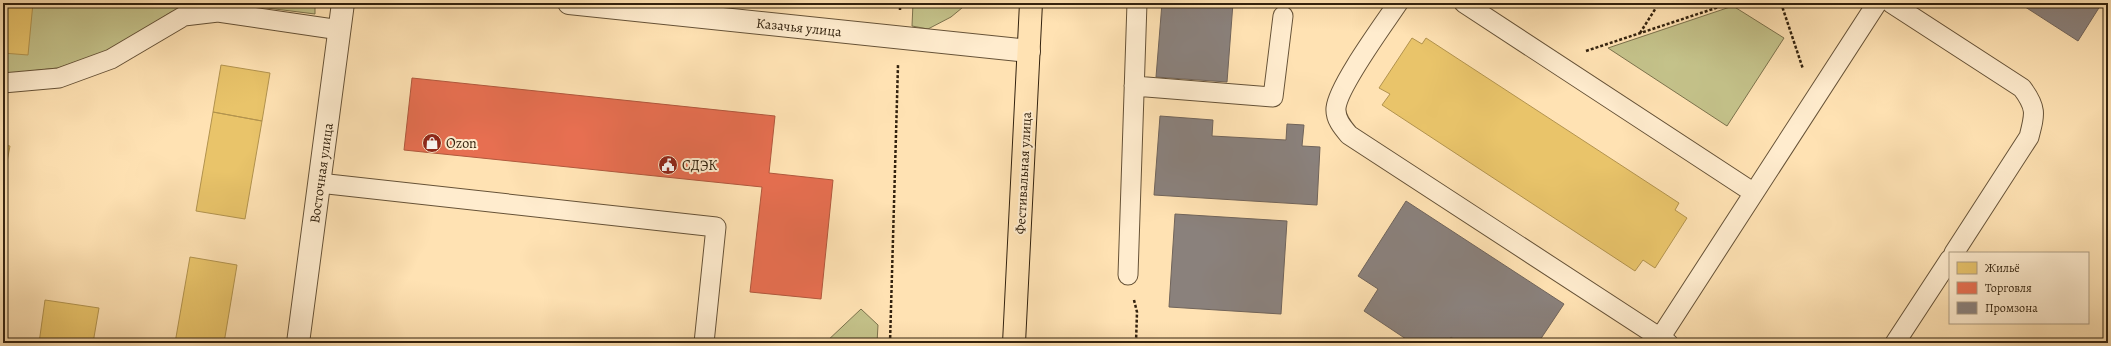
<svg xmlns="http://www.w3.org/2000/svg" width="2111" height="346" viewBox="0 0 2111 346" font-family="Alegreya,serif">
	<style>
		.green { fill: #c4c28a; stroke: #7c724c }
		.homes { fill: #e9c46a; stroke: #b2934e }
		.shops { fill: #e76f51; stroke: #b1583d }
		.industry { fill: #8a817c; stroke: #70645b }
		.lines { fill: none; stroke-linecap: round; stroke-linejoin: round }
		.service-casing { stroke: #665237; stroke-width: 21 }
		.minor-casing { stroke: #665237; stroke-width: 24 }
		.primary-casing { stroke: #33220e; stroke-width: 24 }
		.path { stroke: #33220e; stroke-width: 2.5; stroke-dasharray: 3 2; stroke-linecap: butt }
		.service { stroke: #ffecce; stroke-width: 19 }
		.minor { stroke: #ffecce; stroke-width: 22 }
		.primary { stroke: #ffe2b3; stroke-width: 22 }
		.labels { text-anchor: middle; stroke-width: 4; stroke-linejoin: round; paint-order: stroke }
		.street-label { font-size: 14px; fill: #33220e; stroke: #ffecce }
		.poi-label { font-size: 14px; fill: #33220e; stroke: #ffecce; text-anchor: start }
	</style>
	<rect width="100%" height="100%" fill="#ffe2b3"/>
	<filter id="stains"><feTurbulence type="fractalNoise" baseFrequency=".005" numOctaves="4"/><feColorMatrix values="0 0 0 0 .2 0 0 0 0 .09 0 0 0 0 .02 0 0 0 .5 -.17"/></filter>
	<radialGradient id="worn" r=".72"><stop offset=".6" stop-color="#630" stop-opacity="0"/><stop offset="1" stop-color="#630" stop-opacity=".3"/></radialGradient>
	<path class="green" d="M 3,3 L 196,3 L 171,12 L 113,49 L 58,68 L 3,74 Z
		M 227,3 L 315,3 L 315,14 Z
		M 913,3 L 968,3 L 951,17 L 928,29 L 912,26 Z
		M 1733,6 L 1784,38 L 1727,126 L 1608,48 Z
		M 861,309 L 878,325 L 877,343 L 825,343 Z"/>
	<path class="homes" d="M 3,3 L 33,3 L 28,55 L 3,53 Z
		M 1412,38 L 1422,44 L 1426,38 L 1679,203 L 1675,210 L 1687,218 L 1655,268 L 1643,260 L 1635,271 L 1382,105 L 1390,94 L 1379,88 Z
		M 221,65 L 270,73 L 262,121 L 213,112 Z
		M 213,112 L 262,121 L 245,219 L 196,211 Z
		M 3,145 L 10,146 L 3,183 Z
		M 190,257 L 237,265 L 224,343 L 175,343 Z
		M 45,300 L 99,308 L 93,343 L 39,343 Z"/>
	<path class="shops" d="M 412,78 L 775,116 L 769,173 L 833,180 L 821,299 L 750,292 L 762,187 L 404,150 Z"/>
	<path class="industry" d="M 1162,3 L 1233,3 L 1227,82 L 1156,77 Z
		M 2019,3 L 2102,3 L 2078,41 Z
		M 1160,116 L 1213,120 L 1212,136 L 1286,140 L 1287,124 L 1304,125 L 1302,146 L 1320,147 L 1317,205 L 1154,195 Z
		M 1406,201 L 1564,304 L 1538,343 L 1459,343 L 1451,337 L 1447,343 L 1412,343 L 1364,311 L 1378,289 L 1358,276 Z
		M 1175,214 L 1287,221 L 1281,314 L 1169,307 Z"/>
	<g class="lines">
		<g class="service-casing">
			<path id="service" d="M 1398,3 C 1384,24 1338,86 1336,108 C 1335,119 1343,128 1349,135 L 1668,343
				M 1464,3 L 1754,193
				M 1891,3 L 2022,88 C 2037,108 2035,114 2029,137 L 1954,253
				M 3,83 L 59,78 L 111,59 L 184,16 L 218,12 L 340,30
				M 1134,86 L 1273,97 L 1283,16
				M 319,183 L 716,227 L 704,343
				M 1128,275 L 1137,3
				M 1660,338 L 1877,3
				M 1895,343 L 1950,259"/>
		</g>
		<g class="minor-casing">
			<path id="minor" d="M 569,3 L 1029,51
				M 298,343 L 343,3"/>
		</g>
		<g class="primary-casing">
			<path id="primary" d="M 1014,343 L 1031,3"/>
		</g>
		<path class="path" d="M 1781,3 L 1803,69
			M 900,10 L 900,3
			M 1640,33 L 1659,3
			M 1586,51 L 1731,3
			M 1134,300 L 1137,312 L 1136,343
			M 890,343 L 898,65"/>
		<use href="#service" class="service"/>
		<use href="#minor" class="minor"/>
		<use href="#primary" class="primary"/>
	</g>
	<defs>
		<g id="shop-disc" transform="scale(1)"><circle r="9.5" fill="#8f2418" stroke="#ffecce"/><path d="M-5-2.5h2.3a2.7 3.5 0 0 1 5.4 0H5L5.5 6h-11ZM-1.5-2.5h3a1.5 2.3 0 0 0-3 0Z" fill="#fff"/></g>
		<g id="civic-disc" transform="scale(1)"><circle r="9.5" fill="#8f2418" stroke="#ffecce"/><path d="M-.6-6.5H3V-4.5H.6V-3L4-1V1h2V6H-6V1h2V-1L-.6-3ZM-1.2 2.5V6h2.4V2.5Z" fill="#fff"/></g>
	</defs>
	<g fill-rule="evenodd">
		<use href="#shop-disc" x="432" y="143"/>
		<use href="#civic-disc" x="668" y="165"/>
	</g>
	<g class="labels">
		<g class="street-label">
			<text transform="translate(799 27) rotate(6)" y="5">Казачья улица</text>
			<text transform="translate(321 173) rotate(-82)" y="5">Восточная улица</text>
			<text transform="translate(1023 173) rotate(-87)" y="5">Фестивальная улица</text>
		</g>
		<g class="poi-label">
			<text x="446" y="148">Ozon</text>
			<text x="682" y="170">СДЭК</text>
		</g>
	</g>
	<rect width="2111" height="346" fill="none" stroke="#ffe2b3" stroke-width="16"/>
	<rect x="4" y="4" width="2103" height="338" fill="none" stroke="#33220e" stroke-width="2"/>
	<rect x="8" y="8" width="2095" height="330" fill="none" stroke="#33220e"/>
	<rect x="1949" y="252" width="140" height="72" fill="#ffecce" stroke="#ad9b81"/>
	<rect x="1957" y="262" width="20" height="12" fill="#e9c46a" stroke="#ad9b81"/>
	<text x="1985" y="272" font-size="12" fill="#33220e">Жильё</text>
	<rect x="1957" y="282" width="20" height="12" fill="#e76f51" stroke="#ad9b81"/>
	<text x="1985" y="292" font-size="12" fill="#33220e">Торговля</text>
	<rect x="1957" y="302" width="20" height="12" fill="#8a817c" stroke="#ad9b81"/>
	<text x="1985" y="312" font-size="12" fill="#33220e">Промзона</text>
	<rect width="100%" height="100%" filter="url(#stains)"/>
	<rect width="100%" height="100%" fill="url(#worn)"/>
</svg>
